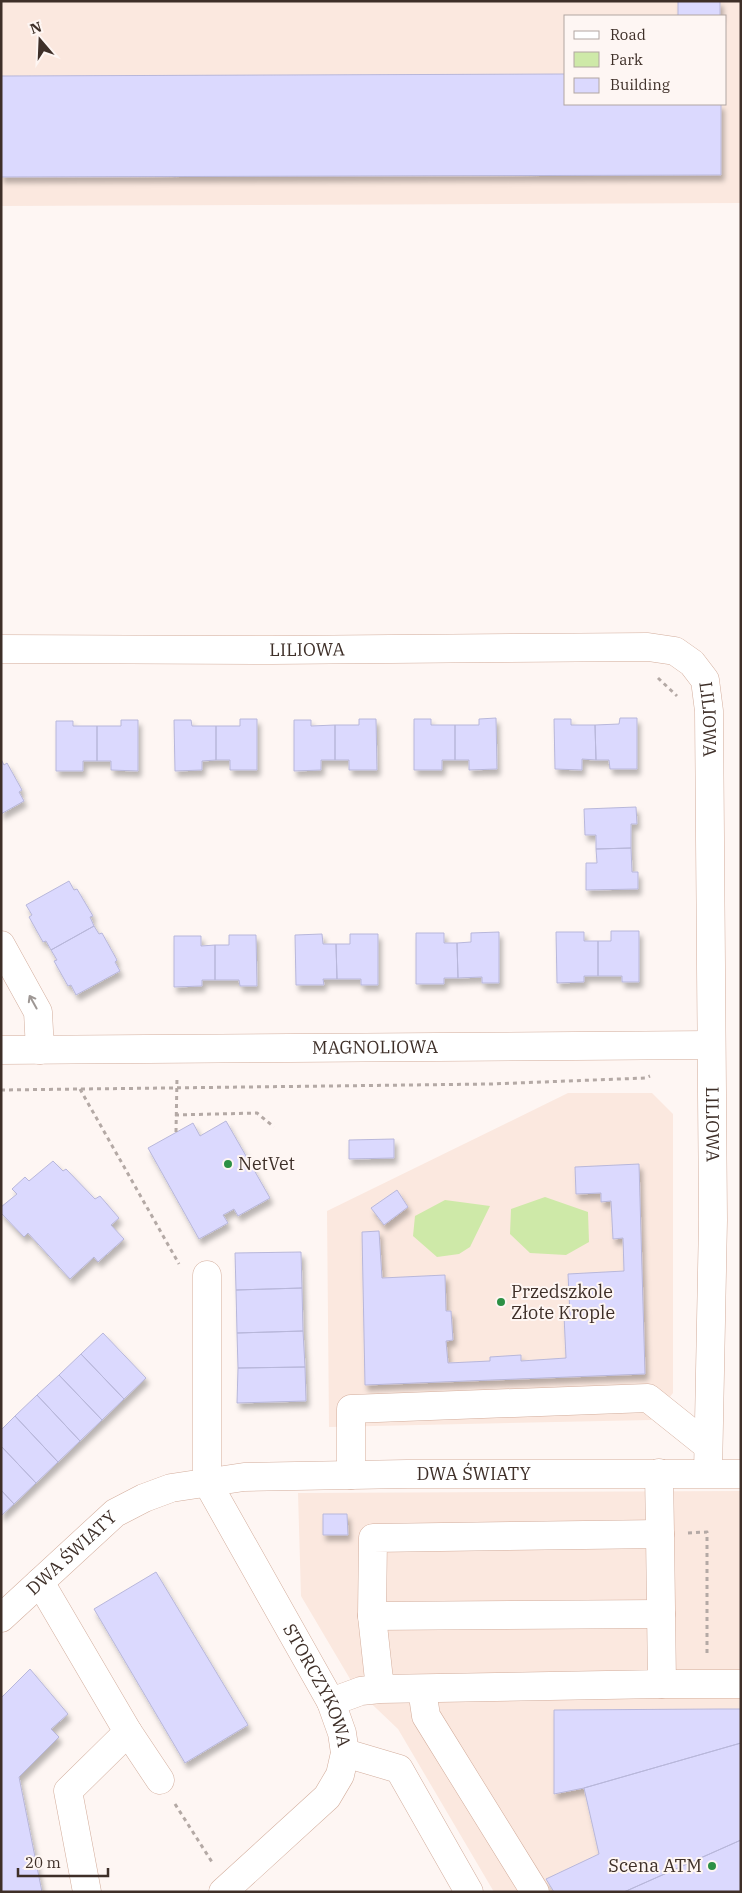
<svg xmlns="http://www.w3.org/2000/svg" width="742" height="1893" viewBox="0 0 742 1893" font-family="'IBM Plex Serif',serif">
	<style>
		.built { fill: #fbe8df; fill-rule: evenodd }
		.green { fill: #cee9a8 }
		.building { fill: #dbd9fe; stroke: #b8b7da; filter: url(#shadow) }
		.lines { fill: none; stroke-linecap: round; stroke-linejoin: round }
		.minor-casing { stroke: #d3ad9c; stroke-width: 29 }
		.path { stroke: #b4a9a5; stroke-width: 3; stroke-dasharray: 4 4; stroke-linecap: butt }
		.minor { stroke: #fff; stroke-width: 28 }
		.oneway { stroke: #9e9794 }
		.poi-dot { fill: #2c9045; stroke: #fef6f3; stroke-width: 2 }
		.labels { text-anchor: middle; stroke-width: 4; stroke-linejoin: round; paint-order: stroke }
		.street-label { font-size: 18px; fill: #3e2f28; stroke: #fef6f3 }
		.poi-label { font-size: 18px; fill: #3e2f28; stroke: #fef6f3; text-anchor: start }
	</style>
	<defs>
		<filter id="shadow"><feDropShadow dx="3" dy="5.5" stdDeviation="2.5" flood-color="#0004"/></filter>
	</defs>
	<rect width="100%" height="100%" fill="#fef6f3"/>
	<path class="built" d="M 1,1 L 741,1 L 741,203 L 1,206 ZM 566,16 L 726,16 L 726,104 L 566,104 Z
		M 568,1093 L 652,1093 L 673,1114 L 673,1393 L 651,1420 L 329,1427 L 327,1211 Z
		M 741,1491 L 741,1892 L 494,1892 L 398,1729 L 356,1689 L 301,1596 L 298,1493 Z"/>
	<path class="green" d="M 545,1197 L 588,1212 L 589,1242 L 566,1255 L 530,1253 L 510,1234 L 511,1209 Z
		M 445,1200 L 490,1206 L 470,1247 L 459,1254 L 437,1257 L 413,1236 L 415,1216 Z"/>
	<path class="building" d="M 678,1 L 720,1 L 720,16 L 678,16 Z
		M 566,74 L 566,104 L 721,104 L 721,175 L 1,177 L 1,76 Z
		M 496,718 L 497,769 L 469,770 L 469,760 L 455,760 L 455,725 L 479,725 L 479,719 Z
		M 620,718 L 637,718 L 637,769 L 610,769 L 609,760 L 596,760 L 595,725 L 619,724 Z
		M 240,719 L 257,719 L 257,770 L 230,770 L 230,760 L 216,760 L 216,726 L 240,726 Z
		M 359,719 L 376,719 L 377,770 L 349,770 L 349,760 L 335,760 L 335,725 L 359,725 Z
		M 414,719 L 431,719 L 431,725 L 455,725 L 455,760 L 442,760 L 442,770 L 414,770 Z
		M 554,719 L 571,719 L 571,725 L 595,725 L 596,760 L 582,759 L 582,770 L 555,769 Z
		M 121,720 L 138,720 L 138,771 L 111,770 L 111,761 L 97,761 L 97,726 L 121,726 Z
		M 174,720 L 191,720 L 192,726 L 216,726 L 216,760 L 202,761 L 202,770 L 175,771 Z
		M 294,720 L 311,720 L 311,726 L 335,725 L 335,760 L 321,760 L 321,770 L 294,771 Z
		M 56,721 L 73,721 L 73,726 L 97,726 L 97,761 L 83,761 L 83,771 L 56,771 Z
		M 1,759 L 4,765 L 7,763 L 22,790 L 19,792 L 24,801 L 1,814 Z
		M 636,807 L 637,824 L 631,824 L 631,848 L 596,849 L 596,835 L 585,835 L 584,809 Z
		M 631,848 L 632,872 L 638,872 L 638,889 L 586,890 L 586,863 L 597,863 L 596,849 Z
		M 69,881 L 74,890 L 77,889 L 93,916 L 90,917 L 94,926 L 51,950 L 46,941 L 43,942 L 29,917 L 32,915 L 26,905 Z
		M 94,926 L 99,934 L 102,933 L 117,960 L 115,962 L 120,971 L 76,995 L 71,985 L 68,986 L 54,961 L 57,960 L 51,950 Z
		M 611,931 L 639,931 L 639,982 L 622,982 L 622,976 L 598,976 L 598,941 L 611,941 Z
		M 499,932 L 499,983 L 482,983 L 482,977 L 458,978 L 457,943 L 471,942 L 471,933 Z
		M 556,932 L 584,932 L 584,941 L 598,941 L 598,976 L 584,976 L 584,982 L 557,983 Z
		M 416,933 L 444,933 L 444,943 L 457,943 L 458,978 L 444,978 L 444,984 L 416,984 Z
		M 322,934 L 323,944 L 336,944 L 337,979 L 323,979 L 324,985 L 296,985 L 295,935 Z
		M 350,934 L 378,934 L 378,985 L 361,985 L 361,979 L 337,979 L 336,944 L 350,944 Z
		M 229,935 L 256,935 L 257,986 L 240,986 L 239,980 L 215,980 L 215,945 L 229,945 Z
		M 174,936 L 201,936 L 201,946 L 215,945 L 215,980 L 202,980 L 202,986 L 174,987 Z
		M 226,1121 L 270,1198 L 238,1216 L 234,1209 L 223,1215 L 228,1223 L 199,1239 L 148,1148 L 193,1123 L 200,1136 Z
		M 394,1139 L 394,1158 L 349,1159 L 349,1140 Z
		M 53,1161 L 63,1171 L 66,1169 L 95,1199 L 100,1196 L 119,1218 L 111,1225 L 124,1239 L 98,1262 L 94,1257 L 70,1279 L 28,1233 L 24,1237 L 1,1213 L 1,1207 L 17,1194 L 12,1189 L 25,1177 L 29,1181 Z
		M 639,1164 L 645,1374 L 365,1385 L 362,1232 L 379,1231 L 382,1278 L 445,1275 L 446,1311 L 451,1311 L 453,1340 L 446,1341 L 448,1363 L 490,1361 L 490,1357 L 521,1355 L 521,1361 L 566,1358 L 564,1316 L 570,1315 L 568,1274 L 624,1271 L 623,1238 L 613,1239 L 611,1201 L 601,1202 L 601,1193 L 576,1194 L 575,1167 Z
		M 397,1190 L 408,1207 L 384,1225 L 371,1208 Z
		M 301,1252 L 302,1288 L 236,1290 L 235,1253 Z
		M 302,1288 L 303,1331 L 237,1333 L 236,1290 Z
		M 303,1331 L 305,1367 L 238,1368 L 237,1333 Z
		M 103,1333 L 146,1378 L 124,1399 L 81,1354 Z
		M 81,1354 L 124,1399 L 102,1420 L 59,1375 Z
		M 305,1367 L 306,1401 L 237,1403 L 238,1368 Z
		M 59,1375 L 102,1420 L 80,1441 L 37,1395 Z
		M 37,1395 L 80,1441 L 58,1462 L 15,1416 Z
		M 15,1416 L 58,1462 L 36,1483 L 1,1446 L 1,1430 Z
		M 1,1446 L 36,1483 L 14,1504 L 1,1490 Z
		M 1,1490 L 14,1504 L 1,1516 Z
		M 323,1514 L 347,1514 L 348,1535 L 323,1535 Z
		M 156,1572 L 248,1725 L 185,1763 L 94,1609 Z
		M 30,1669 L 68,1714 L 51,1729 L 59,1737 L 19,1777 L 42,1892 L 1,1892 L 1,1698 Z
		M 718,1709 L 741,1709 L 741,1743 L 584,1788 L 554,1794 L 554,1710 Z
		M 741,1743 L 741,1840 L 624,1892 L 554,1892 L 546,1879 L 599,1854 L 584,1788 Z
		M 741,1840 L 741,1892 L 624,1892 Z"/>
	<g class="lines">
		<g class="minor-casing">
			<g id="minor">
				<path id="s1" d="M 1,649 L 272,650 L 648,647 L 675,651 L 692,663 L 705,680 L 709,711 L 713,1220 L 708,1473"/>
				<path d="M 1,945 L 38,1012 L 40,1050"/>
				<path id="s2" d="M 1,1050 L 711,1045"/>
				<path id="s3" d="M 207,1275 L 207,1482 L 331,1702 L 342,1733 L 345,1753 L 340,1775 L 327,1797 L 223,1892"/>
				<path d="M 659,1473 L 660,1534"/>
				<path d="M 351,1475 L 351,1409 L 648,1398 L 708,1446"/>
				<path d="M 40,1582 L 128,1732 L 68,1791 L 87,1892"/>
				<path d="M 372,1616 L 661,1614"/>
				<path id="s4" d="M 1,1618 L 115,1513 L 144,1498 L 171,1488 L 244,1477 L 407,1474 L 741,1474"/>
				<path d="M 662,1684 L 741,1684"/>
				<path d="M 422,1689 L 426,1716 L 535,1892"/>
				<path d="M 331,1702 L 361,1691 L 380,1689 L 372,1616 L 373,1538 L 660,1534 L 662,1684 L 380,1689"/>
				<path d="M 128,1732 L 160,1780"/>
				<path d="M 345,1753 L 399,1769 L 469,1892"/>
			</g>
		</g>
		<path class="path" d="M 658,678 L 677,696
			M 80,1089 L 179,1264
			M 1,1090 L 491,1084 L 645,1078 L 650,1076
			M 175,1115 L 257,1113 L 274,1127
			M 176,1132 L 177,1077
			M 688,1533 L 707,1532 L 707,1654
			M 175,1804 L 212,1862"/>
		<use href="#minor" class="minor"/>
	</g>
	<defs><path id="oneway-shaft" d="M-6 0H5M1.5-3L5.5 0L1.5 3" fill="none" stroke-width="1.6" stroke-linecap="round" stroke-linejoin="round" transform="scale(1.25)"/></defs>
	<use class="oneway" href="#oneway-shaft" transform="translate(33 1002) rotate(-119)"/>
	<g class="poi-dot">
		<circle cx="228" cy="1164" r="5"/>
		<circle cx="501" cy="1302" r="5"/>
		<circle cx="712" cy="1866" r="5"/>
	</g>
	<g class="labels">
		<g class="street-label">
			<text dy="6" stroke="none"><textPath href="#s1" startOffset="306">LILIOWA</textPath></text>
			<text dy="6" stroke="none"><textPath href="#s1" startOffset="756">LILIOWA</textPath></text>
			<text dy="6" stroke="none"><textPath href="#s2" startOffset="374">MAGNOLIOWA</textPath></text>
			<text dy="6" stroke="none"><textPath href="#s1" startOffset="1161">LILIOWA</textPath></text>
			<text dy="6" stroke="none"><textPath href="#s4" startOffset="520">DWA ŚWIATY</textPath></text>
			<text dy="6" stroke="none"><textPath href="#s4" startOffset="96">DWA ŚWIATY</textPath></text>
			<text dy="6" stroke="none"><textPath href="#s3" startOffset="439">STORCZYKOWA</textPath></text>
		</g>
		<g class="poi-label">
			<text x="238" y="1170">NetVet</text>
			<text x="511" y="1298">Przedszkole<tspan x="511" dy="21">Złote Krople</tspan></text>
			<text x="702" y="1872" text-anchor="end">Scena ATM</text>
		</g>
	</g>
	<rect width="742" height="1893" fill="none" stroke="#3e2f28" stroke-width="5"/>
	<rect x="564" y="15" width="162" height="90" fill="#fef6f3" stroke="#b1a6a2"/>
	<rect x="574" y="31" width="25" height="8" fill="#ffffff" stroke="#b1a6a2"/>
	<text x="610" y="40" font-size="15" fill="#3e2f28">Road</text>
	<rect x="574" y="52" width="25" height="15" fill="#cee9a8" stroke="#b1a6a2"/>
	<text x="610" y="65" font-size="15" fill="#3e2f28">Park</text>
	<rect x="574" y="78" width="25" height="15" fill="#dbd9fe" stroke="#b1a6a2"/>
	<text x="610" y="90" font-size="15" fill="#3e2f28">Building</text>
	<g transform="translate(40 40) rotate(341)" stroke="#fef6f3" stroke-width="4" paint-order="stroke">
	<path d="M0-4L9 19L0 12L-9 19Z" fill="#3e2f28"/>
	<text y="-8" font-size="14" font-weight="bold" text-anchor="middle" fill="#3e2f28">N</text>
	</g>
	<path d="M18 1868v8h90v-8" fill="none" stroke="#3e2f28" stroke-width="2.5"/>
	<text x="25" y="1868" font-size="15" fill="#3e2f28" stroke="#fef6f3" stroke-width="4" paint-order="stroke">20 m</text>
</svg>
